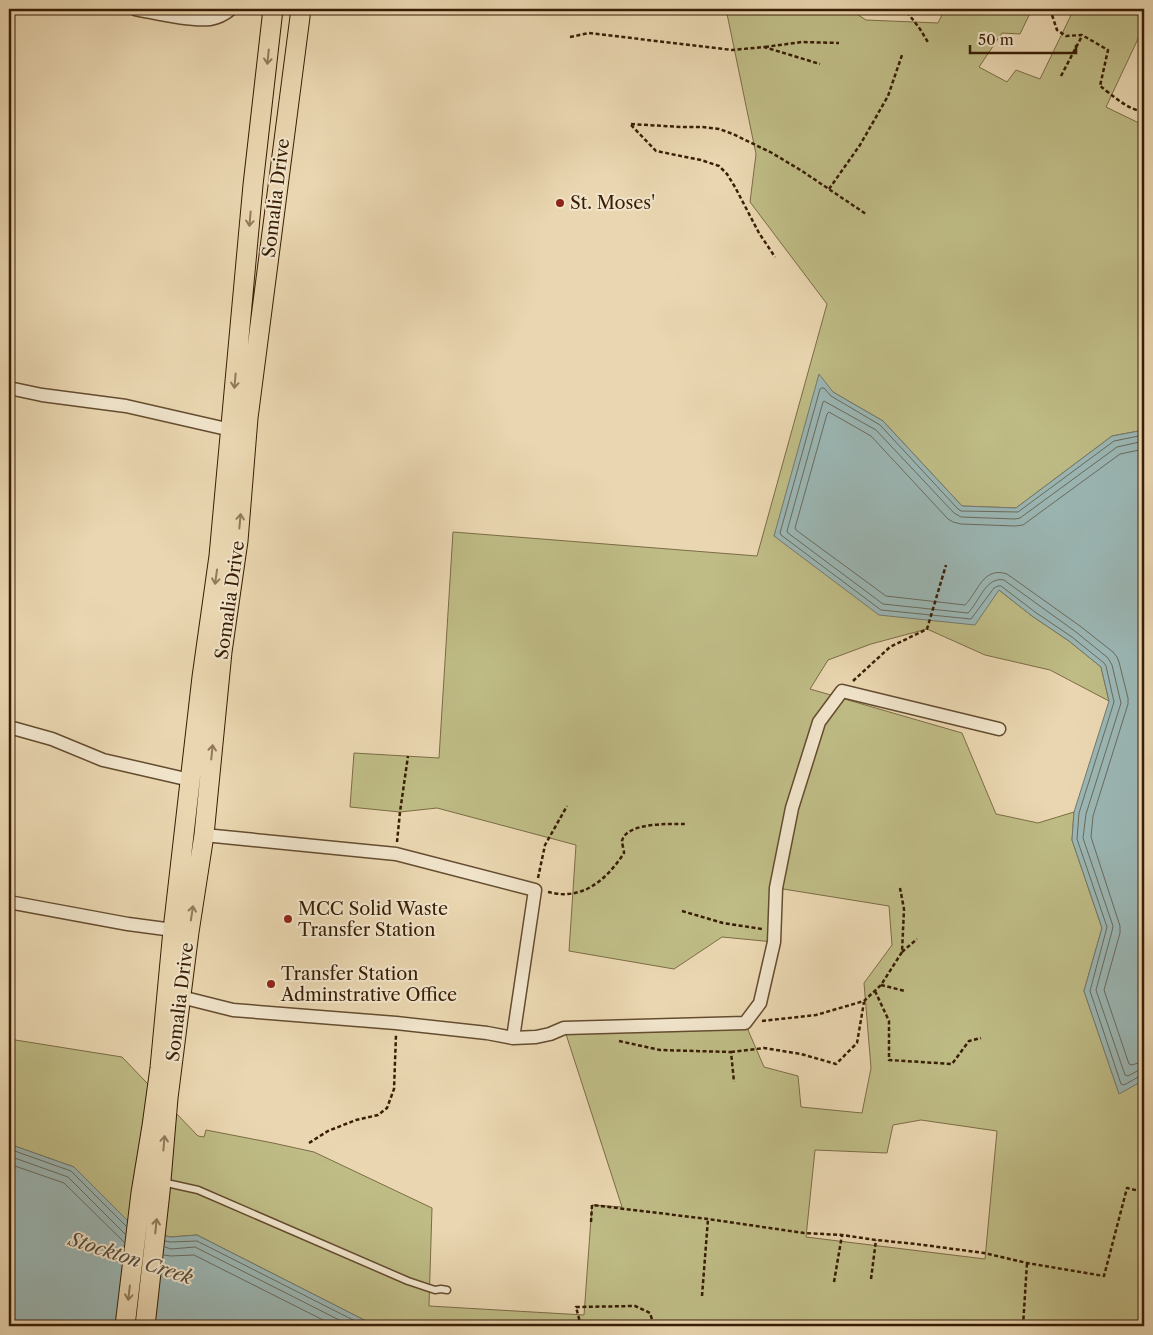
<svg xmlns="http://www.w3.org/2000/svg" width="1153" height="1335" viewBox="0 0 1153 1335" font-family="'Libre Caslon Text',serif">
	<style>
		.green { fill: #bfbc86; stroke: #7c6c45; fill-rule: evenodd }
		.water { fill: #9bb7b5; stroke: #73796e }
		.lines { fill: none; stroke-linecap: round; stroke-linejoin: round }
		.shore { stroke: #6a6a5c; stroke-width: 1 }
		.service-casing { stroke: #644c2f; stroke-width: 9 }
		.minor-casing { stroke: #644c2f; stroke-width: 15 }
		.primary-casing { stroke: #381d04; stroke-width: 21 }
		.path { stroke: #381d04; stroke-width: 2.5; stroke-dasharray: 4 2.5; stroke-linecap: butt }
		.service { stroke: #f1e5cc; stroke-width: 6 }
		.minor { stroke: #f1e5cc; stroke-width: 12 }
		.primary { stroke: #ead7b1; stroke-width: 19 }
		.oneway { stroke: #917a5a }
		.poi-dot { fill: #8f2418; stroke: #f1e5cc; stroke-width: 2 }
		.labels { text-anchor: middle; stroke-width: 4; stroke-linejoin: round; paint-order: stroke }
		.street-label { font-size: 18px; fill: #381d04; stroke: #f1e5cc }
		.poi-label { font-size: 18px; fill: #381d04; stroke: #f1e5cc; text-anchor: start }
		.water-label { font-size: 19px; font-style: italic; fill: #564b39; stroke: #f1e5cc }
	</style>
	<rect width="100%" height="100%" fill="#ead7b1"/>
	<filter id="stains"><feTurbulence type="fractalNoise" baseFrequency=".004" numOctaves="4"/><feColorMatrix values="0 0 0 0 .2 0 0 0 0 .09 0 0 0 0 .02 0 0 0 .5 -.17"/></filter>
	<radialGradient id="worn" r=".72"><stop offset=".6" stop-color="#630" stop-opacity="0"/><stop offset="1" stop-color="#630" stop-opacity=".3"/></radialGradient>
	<path class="green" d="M 726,9 L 849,9 L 866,20 L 938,23 L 945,9 L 1032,9 L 1020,34 L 1002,33 L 979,67 L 1007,82 L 1016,70 L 1040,79 L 1074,9 L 1144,9 L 1144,26 L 1106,107 L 1141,124 L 1144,115 L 1144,430 L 1112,436 L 1016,508 L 962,506 L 883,421 L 833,392 L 774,536 L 999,590 L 1032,616 L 1069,641 L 1101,667 L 1109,701 L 1050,670 L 985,655 L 927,629 L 871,644 L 828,660 L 810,689 L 962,733 L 996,814 L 1038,823 L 1074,812 L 1072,840 L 1102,928 L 1084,991 L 1119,1093 L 1144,1080 L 1144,1326 L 376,1326 L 197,1235 L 170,1237 L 134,1227 L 74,1167 L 9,1144 L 9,1039 L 122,1057 L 198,1136 L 204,1137 L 206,1130 L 273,1143 L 314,1152 L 432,1208 L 429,1306 L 584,1315 L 592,1205 L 622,1207 L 564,1028 L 745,1023 L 764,1067 L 798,1076 L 801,1107 L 862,1113 L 871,1068 L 864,983 L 892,945 L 889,906 L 777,888 L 774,942 L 722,937 L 674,969 L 569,951 L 576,845 L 437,808 L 400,812 L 350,807 L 354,753 L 439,758 L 453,532 L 757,556 L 827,304 L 750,202 L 756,154 ZM 921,1120 L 997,1131 L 985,1259 L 806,1237 L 815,1150 L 887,1153 L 893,1125 Z"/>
	<path class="water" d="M 819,374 L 833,392 L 883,421 L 962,506 L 1016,508 L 1112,436 L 1144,430 L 1144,1080 L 1119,1094 L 1084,991 L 1102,928 L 1072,840 L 1074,812 L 1109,701 L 1101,667 L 1069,641 L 1032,616 L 999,590 L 975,625 L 879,615 L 774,536 Z
		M 9,1144 L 74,1167 L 134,1227 L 170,1237 L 197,1235 L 376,1326 L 9,1326 Z"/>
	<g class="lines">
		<path class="shore" d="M 1144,435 L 1114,441 L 1018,512 L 961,511 L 958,509 L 880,425 L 831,396 L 824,388 L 822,388 L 820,389 L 780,533 L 781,535 L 881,610 L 971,619 L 994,588 L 998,586 L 1001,586 L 1035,612 L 1072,637 L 1104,663 L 1106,666 L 1114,702 L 1079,813 L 1077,839 L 1107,927 L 1090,991 L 1121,1084 L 1124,1085 L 1140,1076 L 1144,1076
			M 1144,441 L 1117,447 L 1020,518 L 1015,519 L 961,517 L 954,513 L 876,430 L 824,401 L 823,402 L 787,531 L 788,533 L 883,604 L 968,613 C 979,602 986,576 1004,580 L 1076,632 L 1108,658 L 1112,665 L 1121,703 L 1086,814 L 1083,838 L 1113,926 L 1112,931 L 1096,990 L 1125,1075 L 1128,1076 L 1139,1070 L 1144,1070
			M 1144,449 L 1120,454 L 1023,525 L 1015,526 L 961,524 L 953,522 L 948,519 L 871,436 L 829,412 L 827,414 L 795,528 L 796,530 L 886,596 L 965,605 C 978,592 983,566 1007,574 L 1080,626 L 1113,652 L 1117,657 L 1119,662 L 1128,698 L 1128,704 L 1093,816 L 1091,837 L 1120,926 L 1120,933 L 1104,990 L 1129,1064 L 1132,1065 L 1138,1063 L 1144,1062
			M 9,1149 L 71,1171 L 126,1226
			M 9,1156 L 68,1177 L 125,1234
			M 9,1164 L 64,1183 L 124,1242
			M 165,1241 L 171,1242 L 197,1241 L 365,1326
			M 165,1247 L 171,1249 L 195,1247 L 351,1326
			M 164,1255 L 171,1256 L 194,1255 L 335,1326"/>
		<g class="service-casing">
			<path id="service" d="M 162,1182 L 198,1190 L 408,1281 L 435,1290 L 441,1289 L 447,1290"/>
		</g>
		<g class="minor-casing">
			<path id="minor" d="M 135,9 C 157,13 188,21 210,19 C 217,18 225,14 231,9
				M 9,388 L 42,395 L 126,406 L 231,430
				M 9,727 L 52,739 L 103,760 L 190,780
				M 204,835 L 396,854 L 535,890 L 513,1038
				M 9,902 L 128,924 L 173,930
				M 181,997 L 233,1010 L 396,1023 L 487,1033 L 513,1038 L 536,1037 L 550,1034 L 564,1028 L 745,1023 L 760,1003 L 774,942 L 776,888 L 792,808 L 819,722 L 842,691 L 999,729"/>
		</g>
		<g class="primary-casing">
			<path id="primary" d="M 125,1326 L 141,1193 L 152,1126 L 160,1068 L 173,930 L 202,677 L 219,556 L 253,185 L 273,9
				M 145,1326 L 160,1192 L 168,1098 L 189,932 L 204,835 L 222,652 L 238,541 L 248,418 L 301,9"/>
		</g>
		<path class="path" d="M 1050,9 L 1057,30 L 1066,36 L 1082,35 L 1108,50 L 1100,86 C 1111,94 1130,112 1144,111
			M 907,12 L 920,29 L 929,44
			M 570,37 L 589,33 L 732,50 L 764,47 L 820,64
			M 765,47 L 802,42 L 839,43
			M 1061,76 L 1082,36
			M 631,124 L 681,127 L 703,127 L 719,129 L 733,134 L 772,153 L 802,171 L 866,214
			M 631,125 L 656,151 L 701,160 L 719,166 L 727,174 L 735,187 L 759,233 L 775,257
			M 829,189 L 860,145 L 888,96 L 902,55
			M 853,681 L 890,647 L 927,629 L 946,565
			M 397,842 L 400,812 L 408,756
			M 538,878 L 545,845 L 567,806
			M 548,892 C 554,893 561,895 568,894 C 593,892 611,873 624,853 C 624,850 622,844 622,841 C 626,822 671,824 685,824
			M 682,911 L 723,923 L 762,929
			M 902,952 L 917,939
			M 881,985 L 905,991
			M 875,991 L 889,1021 L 889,1060 L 952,1064 L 969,1041 L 981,1038
			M 762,1021 L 816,1015 L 864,1001 L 881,985 L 902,952 L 904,909 L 900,888
			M 619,1041 L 660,1050 L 731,1052 L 734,1082
			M 731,1052 L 764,1048 L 801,1054 L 836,1064 L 857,1043 L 864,1002
			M 309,1143 L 328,1131 L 356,1120 L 378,1115 L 387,1108 L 394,1089 L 396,1035
			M 591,1222 L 592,1205 L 708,1219 L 804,1233 L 842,1235 L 876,1240 L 916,1244 L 984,1253 L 1027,1263 L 1104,1276 L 1127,1188 L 1144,1192
			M 871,1279 L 876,1240
			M 834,1282 L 842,1235
			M 702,1296 L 708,1219
			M 581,1326 L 576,1307 L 635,1306 L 650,1313 L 654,1326
			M 1023,1326 L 1027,1263"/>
		<use href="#service" class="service"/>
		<use href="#minor" class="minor"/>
		<use href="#primary" class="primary"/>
	</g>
	<defs><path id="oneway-shaft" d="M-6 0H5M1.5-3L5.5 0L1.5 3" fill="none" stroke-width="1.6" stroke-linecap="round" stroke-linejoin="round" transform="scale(1.25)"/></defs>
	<g class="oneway">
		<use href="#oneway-shaft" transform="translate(268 57) rotate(96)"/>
		<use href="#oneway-shaft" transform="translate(250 219) rotate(95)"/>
		<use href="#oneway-shaft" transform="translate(235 381) rotate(95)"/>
		<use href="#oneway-shaft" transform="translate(240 521) rotate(-85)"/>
		<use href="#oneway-shaft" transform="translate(216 577) rotate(98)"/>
		<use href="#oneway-shaft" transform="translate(212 752) rotate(-84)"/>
		<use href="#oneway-shaft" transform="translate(192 913) rotate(-81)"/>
		<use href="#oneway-shaft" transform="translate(164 1143) rotate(-85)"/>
		<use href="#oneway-shaft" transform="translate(156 1226) rotate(-84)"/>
		<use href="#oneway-shaft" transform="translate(129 1293) rotate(97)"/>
	</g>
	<g class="poi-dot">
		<circle cx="560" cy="203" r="5"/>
		<circle cx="288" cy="919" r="5"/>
		<circle cx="271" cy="984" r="5"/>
	</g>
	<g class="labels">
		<g class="street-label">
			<text transform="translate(276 198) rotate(-83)" y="6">Somalia Drive</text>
			<text transform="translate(230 600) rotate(-82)" y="6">Somalia Drive</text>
			<text transform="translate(180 1002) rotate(-83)" y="6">Somalia Drive</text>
		</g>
		<g class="poi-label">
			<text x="570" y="209">St. Moses'</text>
			<text x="298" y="915">MCC Solid Waste<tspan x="298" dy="21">Transfer Station</tspan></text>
			<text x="281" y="980">Transfer Station<tspan x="281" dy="21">Adminstrative Office</tspan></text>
		</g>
		<g class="water-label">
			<text transform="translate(131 1258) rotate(18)" y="7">Stockton Creek</text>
		</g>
	</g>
	<rect width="1153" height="1335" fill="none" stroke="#ead7b1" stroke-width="30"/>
	<rect x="10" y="10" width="1133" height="1315" fill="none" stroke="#381d04" stroke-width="2.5"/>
	<rect x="15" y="15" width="1123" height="1305" fill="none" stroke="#381d04"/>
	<path d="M970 45v8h106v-8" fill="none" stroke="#381d04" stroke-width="2.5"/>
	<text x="978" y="45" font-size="15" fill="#381d04" stroke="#f1e5cc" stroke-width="4" paint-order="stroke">50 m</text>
	<rect width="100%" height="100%" filter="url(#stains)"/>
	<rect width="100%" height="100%" fill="url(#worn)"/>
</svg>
